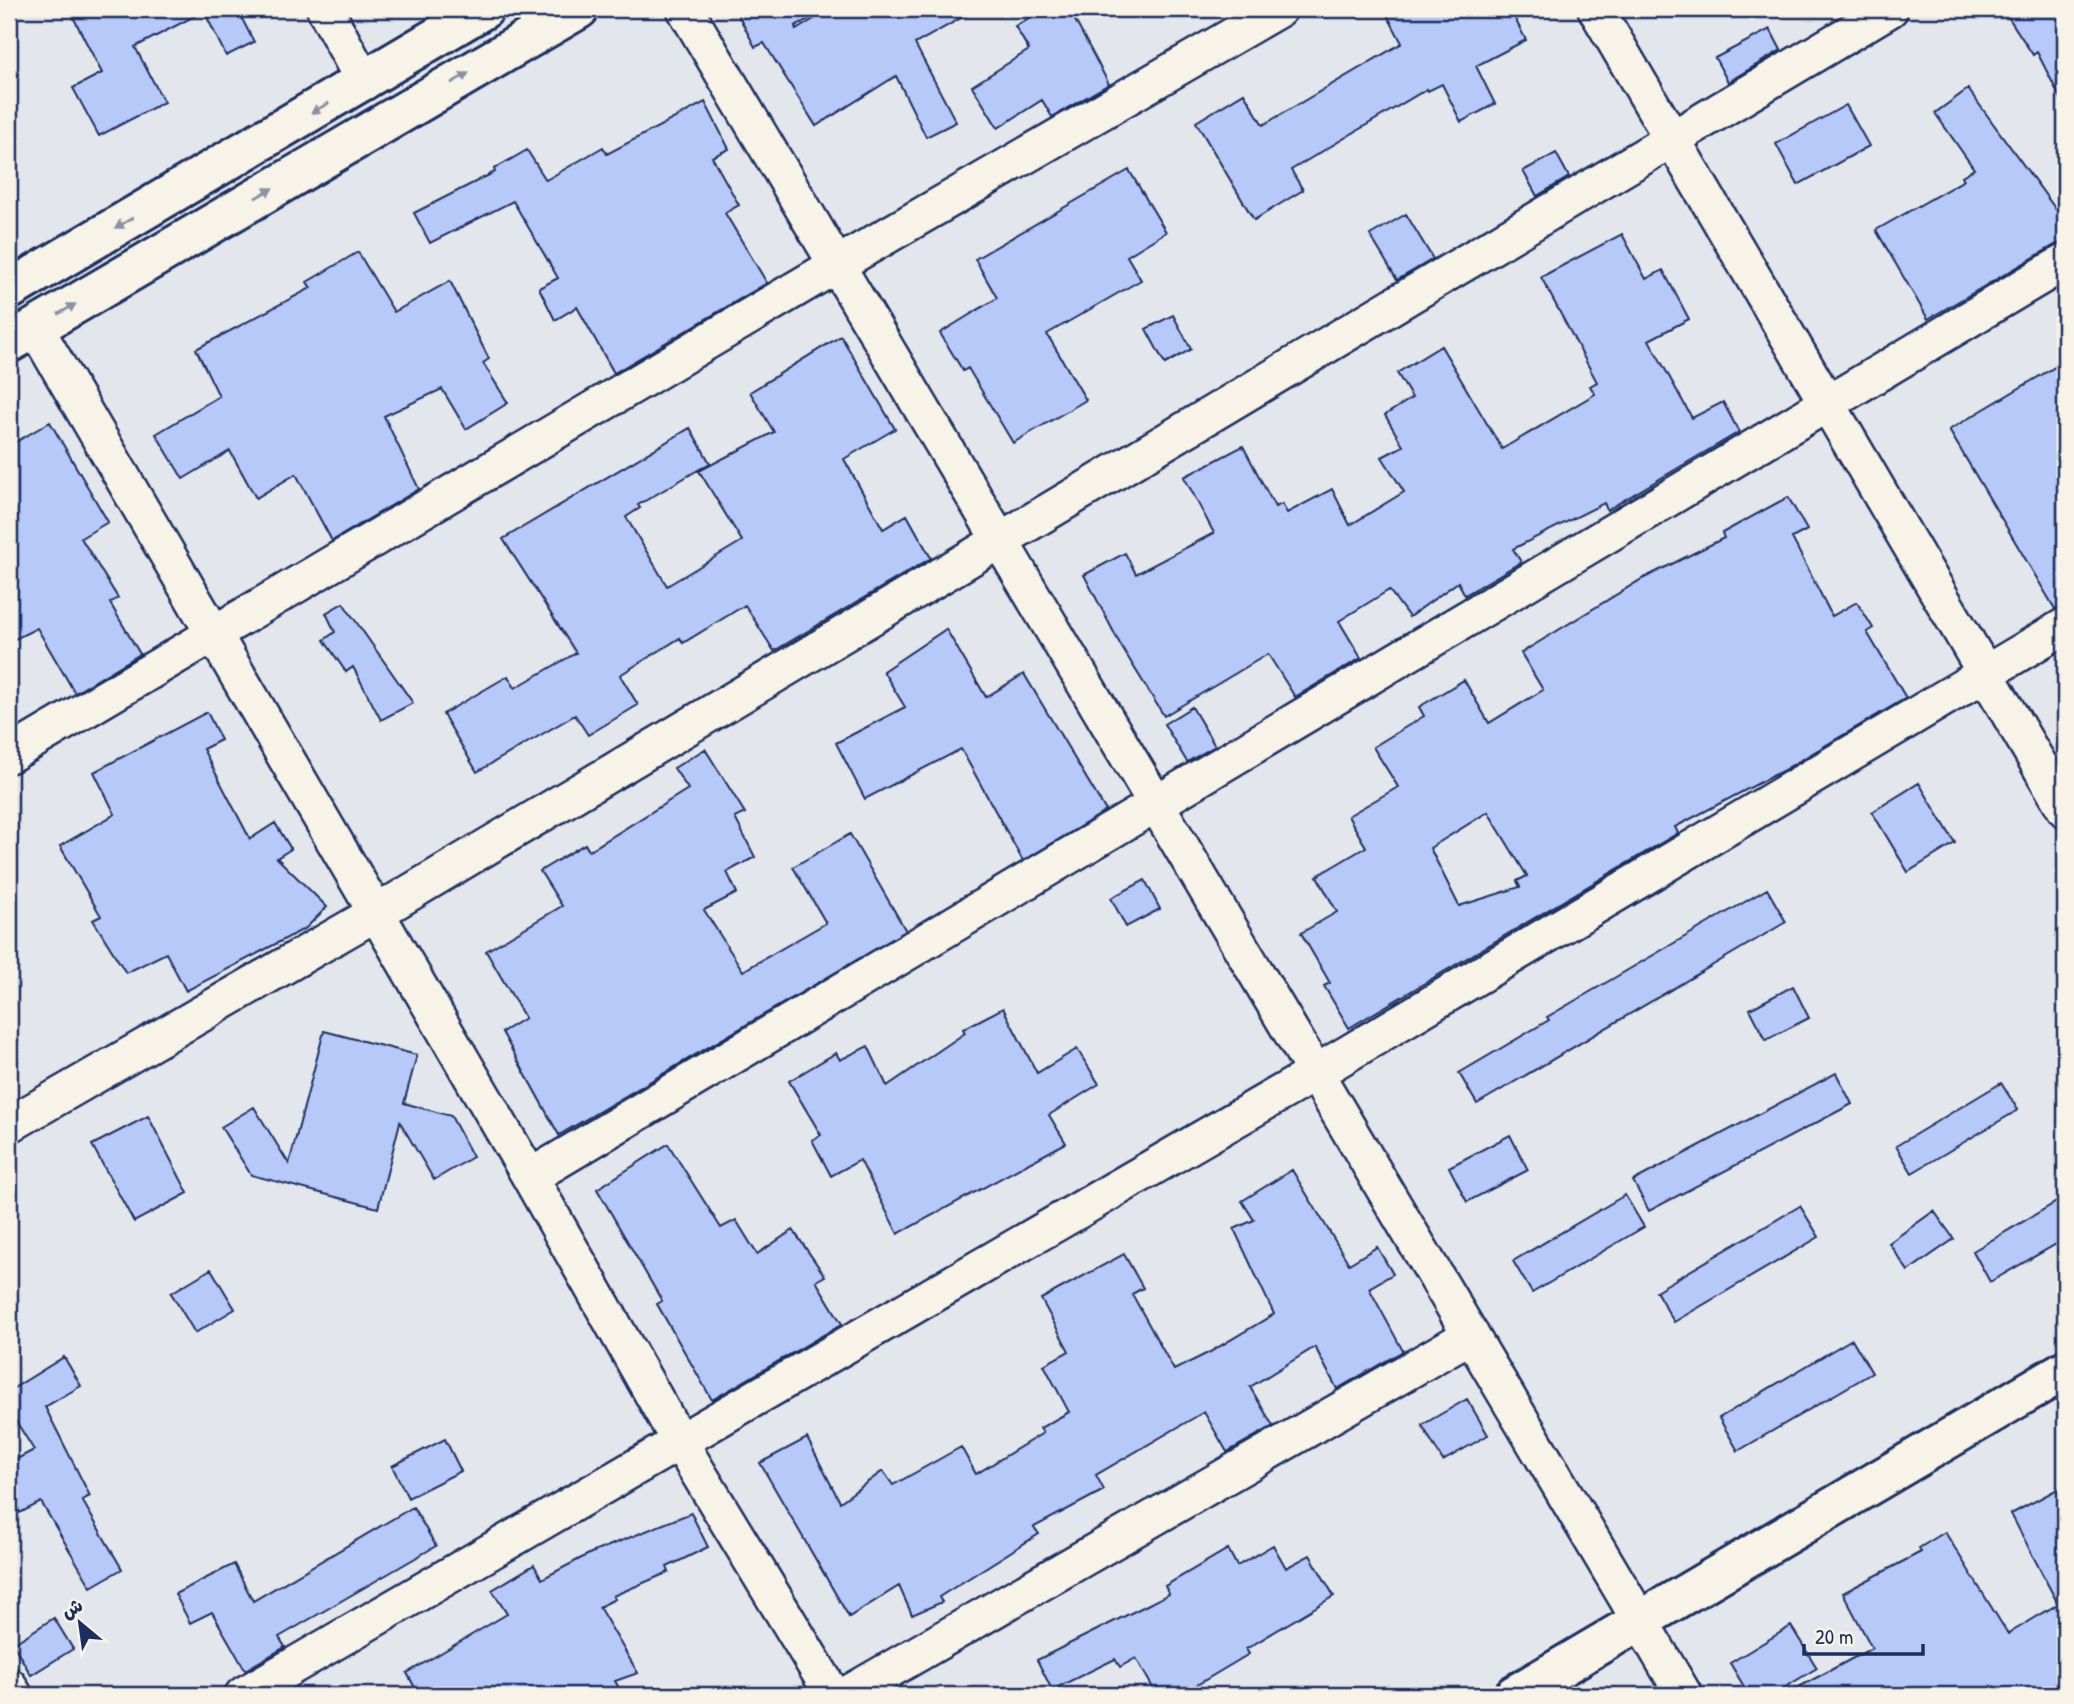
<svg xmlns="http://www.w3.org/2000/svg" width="2074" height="1704" viewBox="0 0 2074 1704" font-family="'Patrick Hand','Playpen Sans Arabic',sans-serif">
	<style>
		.building { fill: #b7c9f9; stroke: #1b2f5e; stroke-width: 2; fill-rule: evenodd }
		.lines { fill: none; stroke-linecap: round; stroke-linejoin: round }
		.street-casing { stroke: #1b2f5e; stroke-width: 40 }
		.secondary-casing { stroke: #1b2f5e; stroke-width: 44 }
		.street { stroke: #f7f3e8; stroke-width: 35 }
		.secondary { stroke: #f7f3e8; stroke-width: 38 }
		.oneway { fill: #8991a3 }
	</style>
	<rect width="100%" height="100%" fill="#e4e6ed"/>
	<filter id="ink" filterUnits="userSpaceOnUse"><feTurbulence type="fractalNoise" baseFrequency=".0143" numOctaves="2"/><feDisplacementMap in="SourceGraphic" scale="14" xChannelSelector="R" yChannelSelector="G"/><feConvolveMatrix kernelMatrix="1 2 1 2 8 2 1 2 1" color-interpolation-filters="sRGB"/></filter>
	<g filter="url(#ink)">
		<path class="building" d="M 69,9 L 237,9 L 254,42 L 226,56 L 204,11 L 135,47 L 164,102 L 99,136 L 73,88 L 102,73 Z
			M 735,9 L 829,9 L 795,26 L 796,30 L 830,9 L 977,9 L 915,44 L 956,122 L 926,137 L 896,76 L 816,126 L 764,43 L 755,47 Z
			M 1045,9 L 1069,9 L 1109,84 L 1052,117 L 1042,100 L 998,128 L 972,86 L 1029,50 L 1015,26 Z
			M 1384,9 L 1510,9 L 1526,40 L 1476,66 L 1495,104 L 1461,122 L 1442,84 L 1428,91 L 1427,89 L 1291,170 L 1303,190 L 1254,220 L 1196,122 L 1244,93 L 1263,125 L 1402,43 Z
			M 2003,9 L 2065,9 L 2065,107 L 2037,52 L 2033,55 Z
			M 1770,29 L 1781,50 L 1728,82 L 1715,58 Z
			M 1968,89 L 2065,222 L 2065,242 L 2055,245 L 1928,319 L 1876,230 L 1964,180 L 1962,176 L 1974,169 L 1935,113 Z
			M 705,102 L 729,149 L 712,157 L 739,205 L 725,213 L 767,283 L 614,373 L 577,307 L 555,320 L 539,288 L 558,278 L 513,201 L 430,243 L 414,213 L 495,172 L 494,169 L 527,150 L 546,180 L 603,147 L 607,154 Z
			M 1846,105 L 1869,146 L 1798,185 L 1776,144 Z
			M 1556,153 L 1569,177 L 1537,196 L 1523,171 Z
			M 1129,170 L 1166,232 L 1127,256 L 1141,280 L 1047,334 L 1086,400 L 1013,443 L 968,368 L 963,371 L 940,333 L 997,298 L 975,259 Z
			M 1406,214 L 1433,259 L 1397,280 L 1370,235 Z
			M 1622,234 L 1646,279 L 1663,270 L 1689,319 L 1649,340 L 1692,418 L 1723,402 L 1739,432 L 1607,510 L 1604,503 L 1513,549 L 1521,562 L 1465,595 L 1458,582 L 1409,617 L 1389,590 L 1339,621 L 1361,658 L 1295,697 L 1268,654 L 1164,716 L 1121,646 L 1084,575 L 1125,553 L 1136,574 L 1214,533 L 1184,477 L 1243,446 L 1275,507 L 1282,504 L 1287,513 L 1332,489 L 1350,525 L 1404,492 L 1382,457 L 1403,446 L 1385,415 L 1412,398 L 1397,373 L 1441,346 L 1502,449 L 1595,394 L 1590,386 L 1597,382 L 1541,277 Z
			M 358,252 L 394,312 L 450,281 L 489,359 L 483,363 L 508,403 L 466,429 L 442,389 L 384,416 L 419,489 L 332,541 L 296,474 L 256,498 L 230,451 L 183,479 L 156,434 L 219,396 L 196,349 L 311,288 L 307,282 Z
			M 1173,315 L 1191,349 L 1165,364 L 1146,329 Z
			M 841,336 L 895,429 L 844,459 L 883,529 L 907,515 L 931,558 L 774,651 L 745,605 L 683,643 L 680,638 L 620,675 L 638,705 L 588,735 L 575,715 L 477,772 L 443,714 L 508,676 L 515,688 L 576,653 L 503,539 L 690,428 L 710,463 L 638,505 L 640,508 L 626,517 L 667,586 L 742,541 L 699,471 L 774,432 L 750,392 Z
			M 2065,361 L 2065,606 L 2055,609 L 1949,430 Z
			M 50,422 L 108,522 L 81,538 L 118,598 L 110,603 L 140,654 L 75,693 L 37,628 L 9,642 L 9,446 Z
			M 1788,497 L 1807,530 L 1792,538 L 1832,616 L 1857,602 L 1873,628 L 1867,632 L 1906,698 L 1782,771 L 1675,827 L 1678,833 L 1349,1028 L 1324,986 L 1330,983 L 1301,933 L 1337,912 L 1317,876 L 1366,847 L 1348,816 L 1398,787 L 1373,747 L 1424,716 L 1419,707 L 1464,680 L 1489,723 L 1543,690 L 1521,653 L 1642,579 L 1724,538 L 1722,533 ZM 1488,812 L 1527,876 L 1517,881 L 1520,887 L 1459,906 L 1430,848 Z
			M 343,603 L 413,703 L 381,720 L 353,667 L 346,672 L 324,640 L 335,632 L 326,613 Z
			M 946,629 L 986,697 L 1024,674 L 1106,811 L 1023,861 L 961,749 L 865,799 L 836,743 L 905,707 L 883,671 Z
			M 1192,707 L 1215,746 L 1187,762 L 1164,724 Z
			M 207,712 L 221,740 L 203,749 L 250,839 L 275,823 L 291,849 L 277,858 L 327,907 L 306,928 L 186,991 L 166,953 L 126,973 L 93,920 L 101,916 L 60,846 L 115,814 L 94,772 Z
			M 705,749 L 745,813 L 735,818 L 755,857 L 727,872 L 737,893 L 704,910 L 743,971 L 826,923 L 793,867 L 850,834 L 906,931 L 559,1135 L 502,1032 L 525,1018 L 486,951 L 562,906 L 540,871 L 585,844 L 589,851 L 688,789 L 674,768 Z
			M 1919,783 L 1955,843 L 1908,872 L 1872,812 Z
			M 1145,880 L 1160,909 L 1126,927 L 1111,898 Z
			M 1767,889 L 1786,922 L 1477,1104 L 1459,1073 L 1549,1020 L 1547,1017 Z
			M 1793,986 L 1809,1018 L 1766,1040 L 1750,1009 Z
			M 1003,1008 L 1037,1073 L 1077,1049 L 1099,1084 L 1049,1115 L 1066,1143 L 898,1234 L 860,1160 L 831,1176 L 812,1140 L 821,1135 L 789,1081 L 836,1053 L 840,1060 L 868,1046 L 887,1086 L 965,1033 L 963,1029 Z
			M 324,1031 L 417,1055 L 404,1103 L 451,1116 L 473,1157 L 434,1180 L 400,1122 L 378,1208 L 251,1175 L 221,1127 L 254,1107 L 289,1164 Z
			M 1836,1073 L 1852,1104 L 1649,1211 L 1633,1181 Z
			M 2001,1083 L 2018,1110 L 1912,1173 L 1896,1146 Z
			M 148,1116 L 188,1193 L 134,1222 L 92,1145 Z
			M 1510,1135 L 1528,1170 L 1467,1202 L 1449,1167 Z
			M 668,1144 L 721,1228 L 736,1220 L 757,1254 L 793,1230 L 825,1276 L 816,1281 L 842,1324 L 712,1400 L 657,1304 L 662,1301 L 597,1189 Z
			M 1292,1170 L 1349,1264 L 1377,1247 L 1393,1274 L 1369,1288 L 1403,1351 L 1337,1389 L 1315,1347 L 1250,1387 L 1273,1426 L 1227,1452 L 1204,1412 L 1096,1475 L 1104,1490 L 1034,1527 L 1039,1534 L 939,1597 L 942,1602 L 912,1615 L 899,1586 L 849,1617 L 760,1463 L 807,1438 L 840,1502 L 883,1471 L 893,1485 L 961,1447 L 976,1474 L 1043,1433 L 1040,1428 L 1069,1412 L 1044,1365 L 1069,1351 L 1041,1299 L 1124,1254 L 1143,1288 L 1132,1294 L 1174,1370 L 1210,1352 L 1274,1314 L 1234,1229 L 1254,1220 L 1242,1201 Z
			M 1625,1195 L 1644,1227 L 1532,1293 L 1513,1261 Z
			M 2065,1197 L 2065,1239 L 1990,1282 L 1973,1251 Z
			M 1800,1206 L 1819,1237 L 1674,1322 L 1656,1291 Z
			M 1934,1211 L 1954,1239 L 1908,1271 L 1889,1243 Z
			M 211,1269 L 235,1309 L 195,1333 L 171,1293 Z
			M 1852,1339 L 1872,1373 L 1738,1451 L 1719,1418 Z
			M 64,1357 L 81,1386 L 45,1407 L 90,1496 L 82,1500 L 122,1569 L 91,1587 L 41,1502 L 20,1513 L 9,1491 L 9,1463 L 34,1450 L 9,1410 L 9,1391 Z
			M 1467,1399 L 1488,1435 L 1443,1461 L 1422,1425 Z
			M 445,1439 L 461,1471 L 408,1498 L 392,1466 Z
			M 2065,1485 L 2065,1695 L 1784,1695 L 1872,1648 L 1843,1593 L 1921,1552 L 1919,1548 L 1945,1532 L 2008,1634 L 2058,1604 L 2011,1514 Z
			M 413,1507 L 436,1546 L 279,1637 L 285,1647 L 245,1670 L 212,1612 L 190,1623 L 175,1594 L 234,1564 L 253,1601 Z
			M 691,1513 L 708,1547 L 667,1567 L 669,1572 L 613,1596 L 615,1599 L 599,1607 L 638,1673 L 615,1681 L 623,1695 L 419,1695 L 407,1673 L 507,1614 L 492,1590 L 534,1565 L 542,1579 L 591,1553 Z
			M 1273,1545 L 1286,1568 L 1310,1555 L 1334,1596 L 1246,1649 L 1249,1654 L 1180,1695 L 1157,1695 L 1136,1658 L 1120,1667 L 1115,1659 L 1052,1690 L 1037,1660 L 1169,1594 L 1165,1586 L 1228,1549 L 1237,1566 Z
			M 54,1618 L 73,1649 L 31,1675 L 13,1644 Z
			M 1791,1626 L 1817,1668 L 1772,1695 L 1749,1695 L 1730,1663 Z"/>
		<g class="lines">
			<g class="street-casing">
				<path id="street" d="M 325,9 L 364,82
					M 685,9 L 1684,1695
					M 1596,9 L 2065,809
					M 35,327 L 530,1177 L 679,1441 L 833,1695
					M 9,755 L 838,264 L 1279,9
					M 9,1125 L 376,913 L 1890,9
					M 530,1177 C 1044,876 1551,563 2065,262
					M 9,1686 L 14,1695
					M 243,1695 L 1317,1072 L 2065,626
					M 846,1695 L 1471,1335"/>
			</g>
			<g class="secondary-casing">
				<path id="secondary" d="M 9,290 L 484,9
					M 9,343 L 579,9
					M 1514,1695 L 2065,1370"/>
			</g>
			<use href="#street" class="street"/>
			<use href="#secondary" class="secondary"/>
		</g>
		<defs><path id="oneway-solid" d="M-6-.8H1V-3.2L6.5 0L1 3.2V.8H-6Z" transform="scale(1.75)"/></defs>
		<g class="oneway">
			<use href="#oneway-solid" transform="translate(460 78) rotate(-30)"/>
			<use href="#oneway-solid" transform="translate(320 108) rotate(150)"/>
			<use href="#oneway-solid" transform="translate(264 193) rotate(-30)"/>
			<use href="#oneway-solid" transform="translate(124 223) rotate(150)"/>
			<use href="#oneway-solid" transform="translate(67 309) rotate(-30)"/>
		</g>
	</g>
	<rect width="2074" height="1704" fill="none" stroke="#f7f3e8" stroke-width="35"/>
	<rect x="18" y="18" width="2039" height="1669" fill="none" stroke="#1b2f5e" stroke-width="2.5" filter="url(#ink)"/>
	<g transform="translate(80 1623) rotate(331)" stroke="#f7f3e8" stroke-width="5" paint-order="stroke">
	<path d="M0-5L12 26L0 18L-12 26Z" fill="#1b2f5e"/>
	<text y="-10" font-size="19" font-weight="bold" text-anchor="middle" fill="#1b2f5e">ش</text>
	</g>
	<path d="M1804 1644v10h119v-10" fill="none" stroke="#1b2f5e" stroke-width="3.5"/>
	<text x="1815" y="1644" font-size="21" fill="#1b2f5e" stroke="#f7f3e8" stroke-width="5" paint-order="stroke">20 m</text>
</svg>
